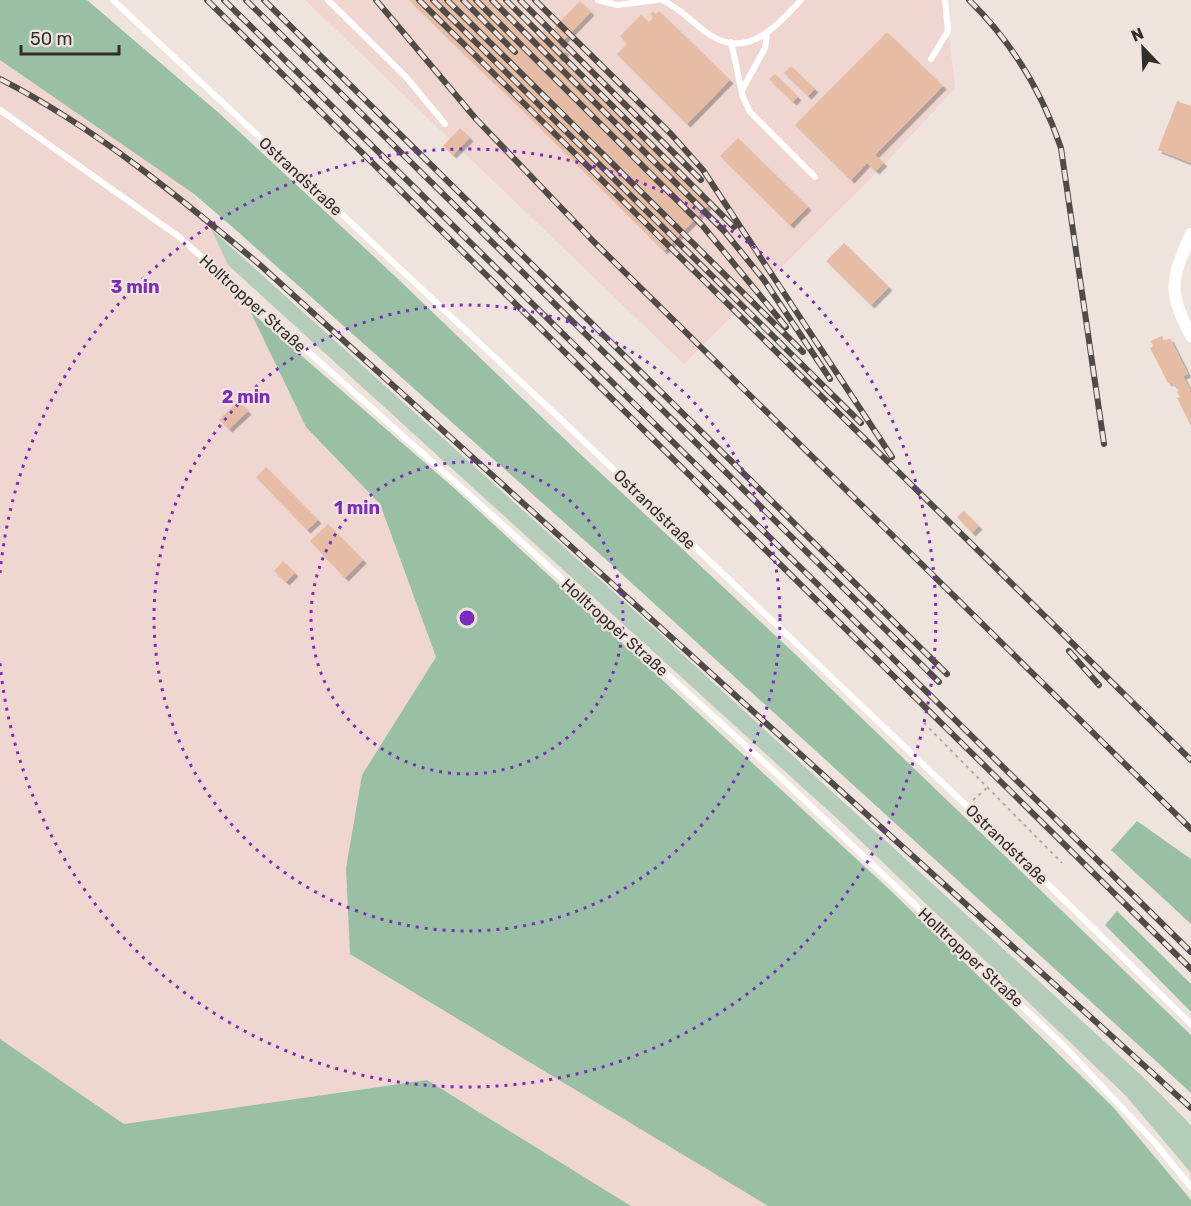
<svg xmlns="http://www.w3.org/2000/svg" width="1191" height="1206" viewBox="0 0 1191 1206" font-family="Rubik,sans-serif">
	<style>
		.industrial { fill: #f0d6d0 }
		.green { fill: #b3cdba }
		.forest { fill: #99c0a4 }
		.building { fill: #e6bda4; filter: url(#shadow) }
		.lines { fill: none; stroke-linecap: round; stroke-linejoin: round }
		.path { stroke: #b1a8a3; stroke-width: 2; stroke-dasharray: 3 4.5; stroke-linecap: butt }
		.lane { stroke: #fff; stroke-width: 6 }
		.street { stroke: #fff; stroke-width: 12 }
		.rail-casing { stroke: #514b48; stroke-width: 6 }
		.rail { stroke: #efe4dd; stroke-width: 4; stroke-dasharray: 11; stroke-linecap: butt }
		.ring { fill: none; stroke: #7b2cbf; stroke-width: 3; stroke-dasharray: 3 6 }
		.labels { text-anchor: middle; stroke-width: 4.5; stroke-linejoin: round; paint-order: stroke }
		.street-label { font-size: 16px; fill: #322d2b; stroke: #efe4dd }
		.centre { fill: #7b2cbf; stroke: #efe4dd; stroke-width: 3 }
		.ring-label { font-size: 18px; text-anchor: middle; font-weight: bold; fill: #7b2cbf; stroke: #efe4dd; stroke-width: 4.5; stroke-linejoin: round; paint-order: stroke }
	</style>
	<defs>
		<filter id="shadow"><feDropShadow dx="3.5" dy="3.5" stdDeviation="0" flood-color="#0004"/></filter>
	</defs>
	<rect width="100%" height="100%" fill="#efe4dd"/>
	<path class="industrial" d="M 305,0 L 945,0 L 955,88 L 885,164 L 684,364 Z
		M 0,60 L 194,194 L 306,427 L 380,504 L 436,657 L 362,775 L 350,954 L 768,1206 L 631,1206 L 427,1080 L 124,1124 L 0,1039 Z"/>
	<path class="green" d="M 211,229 L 656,630 L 1142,1076 L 1191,1125 L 1191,1173 L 1126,1096 L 844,825 L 228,265 Z"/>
	<path class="forest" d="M 0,0 L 87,0 L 220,114 L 397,278 L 577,451 L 794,653 L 1191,1035 L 1191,1093 L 602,556 L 229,224 L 194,194 L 0,60 Z
		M 250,311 L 454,488 L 889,889 L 1113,1107 L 1191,1200 L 1191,1206 L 768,1206 L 350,954 L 346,868 L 362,775 L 436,657 L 380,504 L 306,427 Z
		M 1137,821 L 1191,859 L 1191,924 L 1111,850 Z
		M 1117,911 L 1191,984 L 1191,1012 L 1105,925 Z
		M 0,1039 L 124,1124 L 427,1080 L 631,1206 L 0,1206 Z"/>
	<path class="building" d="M 409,0 L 498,0 L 536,38 L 544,30 L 548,34 L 580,1 L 591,12 L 559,45 L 566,52 L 559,59 L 709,205 L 664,251 L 493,81 L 505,67 L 492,81 Z
		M 653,11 L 656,14 L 659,11 L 730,80 L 687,124 L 617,54 L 627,44 L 620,36 L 641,15 L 649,22 L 653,17 L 650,14 Z
		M 887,32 L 943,86 L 875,155 L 884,163 L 876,171 L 867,163 L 851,180 L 795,125 Z
		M 791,66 L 815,89 L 808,96 L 784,73 Z
		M 775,74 L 798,97 L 793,102 L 769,79 Z
		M 1177,101 L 1191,106 L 1191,163 L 1158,150 Z
		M 460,128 L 470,138 L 453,155 L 443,146 Z
		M 738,138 L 808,207 L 790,225 L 720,156 Z
		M 844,243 L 889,287 L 871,305 L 826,261 Z
		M 1162,336 L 1164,341 L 1170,338 L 1188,374 L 1183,376 L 1191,391 L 1191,426 L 1177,398 L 1180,397 L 1177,392 L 1179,391 L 1171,382 L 1168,383 L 1150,348 L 1153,346 L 1151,341 Z
		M 238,401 L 248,411 L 229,429 L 219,420 Z
		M 266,467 L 318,520 L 307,530 L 256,477 Z
		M 964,511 L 979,526 L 972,533 L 957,517 Z
		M 328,524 L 363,560 L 345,578 L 310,541 Z
		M 283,561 L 295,573 L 286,582 L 274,571 Z"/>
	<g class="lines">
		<path class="path" d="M 924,723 L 1062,863
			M 973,800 L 987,788"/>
		<path class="lane" d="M 113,0 L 568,426 L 1016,853 L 1191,1024
			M 328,0 L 406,77 L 445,124
			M 598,0 L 617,5 L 657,0
			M 662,0 C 678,7 689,19 703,30 C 744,63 774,29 801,0
			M 731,42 L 743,97 L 750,112 L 815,177
			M 931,59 L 948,31 L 945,0
			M 742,90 L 765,48 L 767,34
			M 0,110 L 178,236 L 482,506 L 778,775 L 1065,1047 L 1155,1143 L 1191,1187"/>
		<path class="street" d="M 1191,234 C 1171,280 1167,290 1191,336"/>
		<g class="rail-casing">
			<path id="rail" d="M 207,0 L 1191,969
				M 224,0 L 1191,952
				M 246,0 L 939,682
				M 264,0 L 947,674
				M 376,0 L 476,119 L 594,242 L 1191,829
				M 419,0 L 1191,760
				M 433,0 L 861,423
				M 447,0 L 803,352
				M 463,0 L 515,52
				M 476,0 L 702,225 L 786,327
				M 492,0 L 724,231 L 764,280 L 830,379
				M 506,0 L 734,227
				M 520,0 L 701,180
				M 535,0 L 671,134 L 703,170 L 892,457
				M 969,0 C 1012,42 1042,92 1061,148 L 1104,444
				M 0,79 C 94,127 178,196 259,264 L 1191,1108
				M 1069,651 L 1099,685"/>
		</g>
		<use href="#rail" class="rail"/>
	</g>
	<g class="ring">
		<circle cx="467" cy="618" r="156"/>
		<circle cx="467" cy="618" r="313"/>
		<path d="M0 573A469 469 0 1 1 0 663"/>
	</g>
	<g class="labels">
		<g class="street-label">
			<text transform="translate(301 176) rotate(43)" y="6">Ostrandstraße</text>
			<text transform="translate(253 303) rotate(42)" y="6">Holltropper Straße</text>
			<text transform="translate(655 509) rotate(44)" y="6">Ostrandstraße</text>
			<text transform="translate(615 627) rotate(42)" y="6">Holltropper Straße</text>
			<text transform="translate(1007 844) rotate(44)" y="6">Ostrandstraße</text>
			<text transform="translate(971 957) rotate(43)" y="6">Holltropper Straße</text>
		</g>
	</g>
	<circle cx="467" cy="618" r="9" class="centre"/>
	<g class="ring-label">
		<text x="135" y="293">3 min</text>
		<text x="246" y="403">2 min</text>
		<text x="357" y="514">1 min</text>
	</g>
	<g transform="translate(1143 48) rotate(337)" stroke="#efe4dd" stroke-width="4.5" paint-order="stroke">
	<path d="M0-4.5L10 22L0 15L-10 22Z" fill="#322d2b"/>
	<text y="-9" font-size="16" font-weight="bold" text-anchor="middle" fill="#322d2b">N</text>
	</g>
	<path d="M21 45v9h98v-9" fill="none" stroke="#322d2b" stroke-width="3"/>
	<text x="30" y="45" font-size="18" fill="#322d2b" stroke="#efe4dd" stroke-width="4.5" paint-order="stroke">50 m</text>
</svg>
